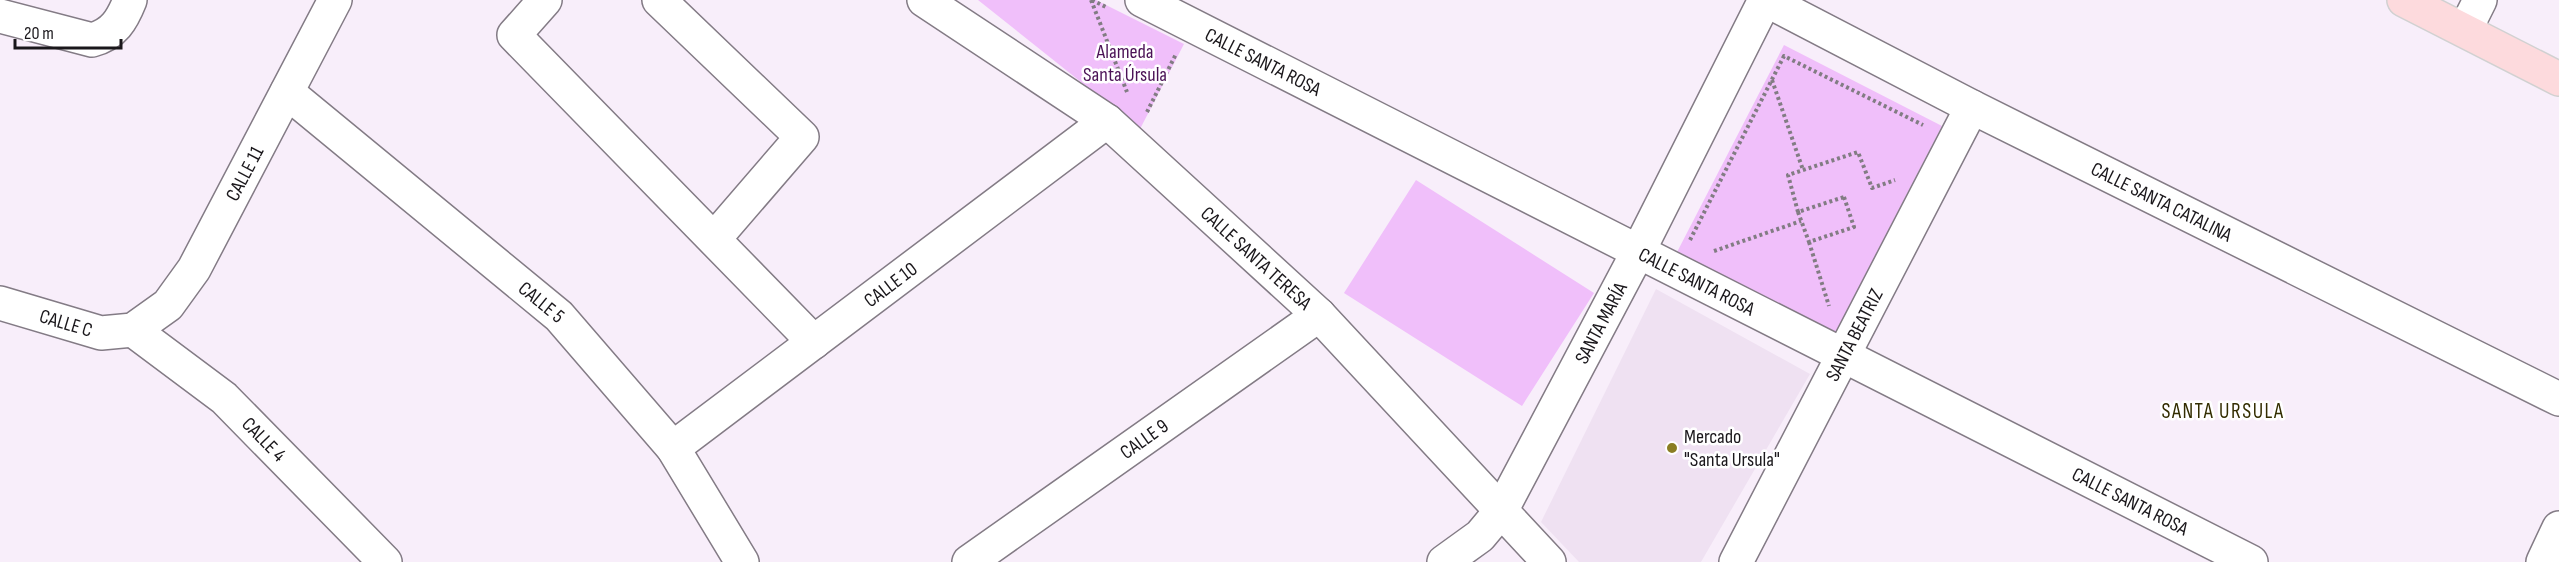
<svg xmlns="http://www.w3.org/2000/svg" width="2559" height="562" viewBox="0 0 2559 562" font-family="'Sofia Sans Condensed',sans-serif">
	<style>
		.built { fill: #efe1f2 }
		.green { fill: #f0bffa }
		.lines { fill: none; stroke-linecap: round; stroke-linejoin: round }
		.minor-casing { stroke: #837b85; stroke-width: 36 }
		.major-casing { stroke: #d1d1d1; stroke-width: 36 }
		.path { stroke: #827c83; stroke-width: 4; stroke-dasharray: 3 3; stroke-linecap: butt }
		.minor { stroke: #fff; stroke-width: 33 }
		.major { stroke: #fddadd; stroke-width: 33 }
		.poi-dot { fill: #8a7d23; stroke: #fff; stroke-width: 2 }
		.labels { text-anchor: middle; stroke-width: 5; stroke-linejoin: round; paint-order: stroke }
		.park-label { font-size: 20px; fill: #4b1256; stroke: #fff }
		.street-label { font-size: 20px; fill: #1a171b; stroke: #fff }
		.poi-label { font-size: 20px; fill: #1a171b; stroke: #fff; text-anchor: start }
		.neighbourhood-label { font-size: 21px; letter-spacing: 1.5px; fill: #332d01; stroke: #fff }
	</style>
	<rect width="100%" height="100%" fill="#f8eefa"/>
	<path class="built" d="M 1656,289 L 1810,374 L 1701,562 L 1579,562 L 1541,522 Z"/>
	<path class="green" d="M 978,0 L 1096,0 L 1184,44 L 1140,129 Z
		M 1784,45 L 1942,126 L 1833,337 L 1675,256 Z
		M 1416,180 L 1594,293 L 1522,406 L 1344,293 Z"/>
	<g class="lines">
		<g class="minor-casing">
			<g id="minor">
				<path d="M 545,0 L 514,35 L 814,342"/>
				<path d="M 659,0 L 802,137 L 714,239"/>
				<path id="s1" d="M 924,0 L 1107,121 L 1130,142 L 1319,315 L 1549,562"/>
				<path id="s2" d="M 1142,0 L 2251,562"/>
				<path id="s3" d="M 1766,0 L 1972,107 L 2559,399"/>
				<path d="M 0,16 L 92,40 C 114,34 122,20 130,0"/>
				<path d="M 2465,30 L 2480,0"/>
				<path id="s4" d="M 287,92 L 559,316 L 673,448 L 742,562"/>
				<path id="s5" d="M 0,303 L 101,333 L 133,330 L 168,305 L 194,269 L 335,0"/>
				<path id="s6" d="M 133,330 L 224,398 L 385,562"/>
				<path id="s7" d="M 673,448 L 1107,121"/>
				<path id="s8" d="M 969,562 L 1319,315"/>
				<path id="s9" d="M 1444,562 L 1480,536 L 1501,511 L 1638,252 L 1765,0"/>
				<path id="s10" d="M 1736,562 L 1972,107"/>
				<path d="M 2543,562 L 2559,528"/>
			</g>
		</g>
		<g class="major-casing">
			<path id="major" d="M 2404,0 L 2559,79"/>
		</g>
		<path class="path" d="M 1091,0 L 1127,92
			M 1092,0 L 1108,8
			M 1772,80 L 1803,170
			M 1147,112 L 1176,54
			M 1844,197 L 1854,227 L 1809,242 L 1798,212 Z
			M 1798,212 L 1788,175 L 1858,152 L 1872,188 L 1895,180
			M 1690,240 L 1784,56 L 1923,125
			M 1809,242 L 1829,306
			M 1714,251 L 1801,221"/>
		<use href="#minor" class="minor"/>
		<use href="#major" class="major"/>
	</g>
	<circle class="poi-dot" cx="1672" cy="448" r="6"/>
	<g class="labels">
		<g class="park-label">
			<text x="1125" y="58">Alameda<tspan x="1125" dy="23">Santa Úrsula</tspan></text>
		</g>
		<g class="street-label">
			<text dy="7" stroke="none"><textPath href="#s2" startOffset="136">CALLE SANTA ROSA</textPath></text>
			<text dy="7" stroke="none"><textPath href="#s5" startOffset="333">CALLE 11</textPath></text>
			<text dy="7" stroke="none"><textPath href="#s3" startOffset="444">CALLE SANTA CATALINA</textPath></text>
			<text dy="7" stroke="none"><textPath href="#s1" startOffset="422">CALLE SANTA TERESA</textPath></text>
			<text dy="7" stroke="none"><textPath href="#s2" startOffset="622">CALLE SANTA ROSA</textPath></text>
			<text dy="7" stroke="none"><textPath href="#s7" startOffset="272">CALLE 10</textPath></text>
			<text dy="7" stroke="none"><textPath href="#s4" startOffset="330">CALLE 5</textPath></text>
			<text dy="7" stroke="none"><textPath href="#s5" startOffset="69">CALLE C</textPath></text>
			<text dy="7" stroke="none"><textPath href="#s9" startOffset="290">SANTA MARÍA</textPath></text>
			<text dy="7" stroke="none"><textPath href="#s10" startOffset="256">SANTA BEATRIZ</textPath></text>
			<text dy="7" stroke="none"><textPath href="#s8" startOffset="214">CALLE 9</textPath></text>
			<text dy="7" stroke="none"><textPath href="#s6" startOffset="171">CALLE 4</textPath></text>
			<text dy="7" stroke="none"><textPath href="#s2" startOffset="1108">CALLE SANTA ROSA</textPath></text>
		</g>
		<g class="poi-label">
			<text x="1684" y="443">Mercado<tspan x="1684" dy="23">"Santa Ursula"</tspan></text>
		</g>
		<g class="neighbourhood-label">
			<text x="2223" y="418">SANTA URSULA</text>
		</g>
	</g>
	<path d="M15 39v9h106v-9" fill="none" stroke="#1a171b" stroke-width="3"/>
	<text x="24" y="39" font-size="18" fill="#1a171b" stroke="#ffffff" stroke-width="4.5" paint-order="stroke">20 m</text>
</svg>
